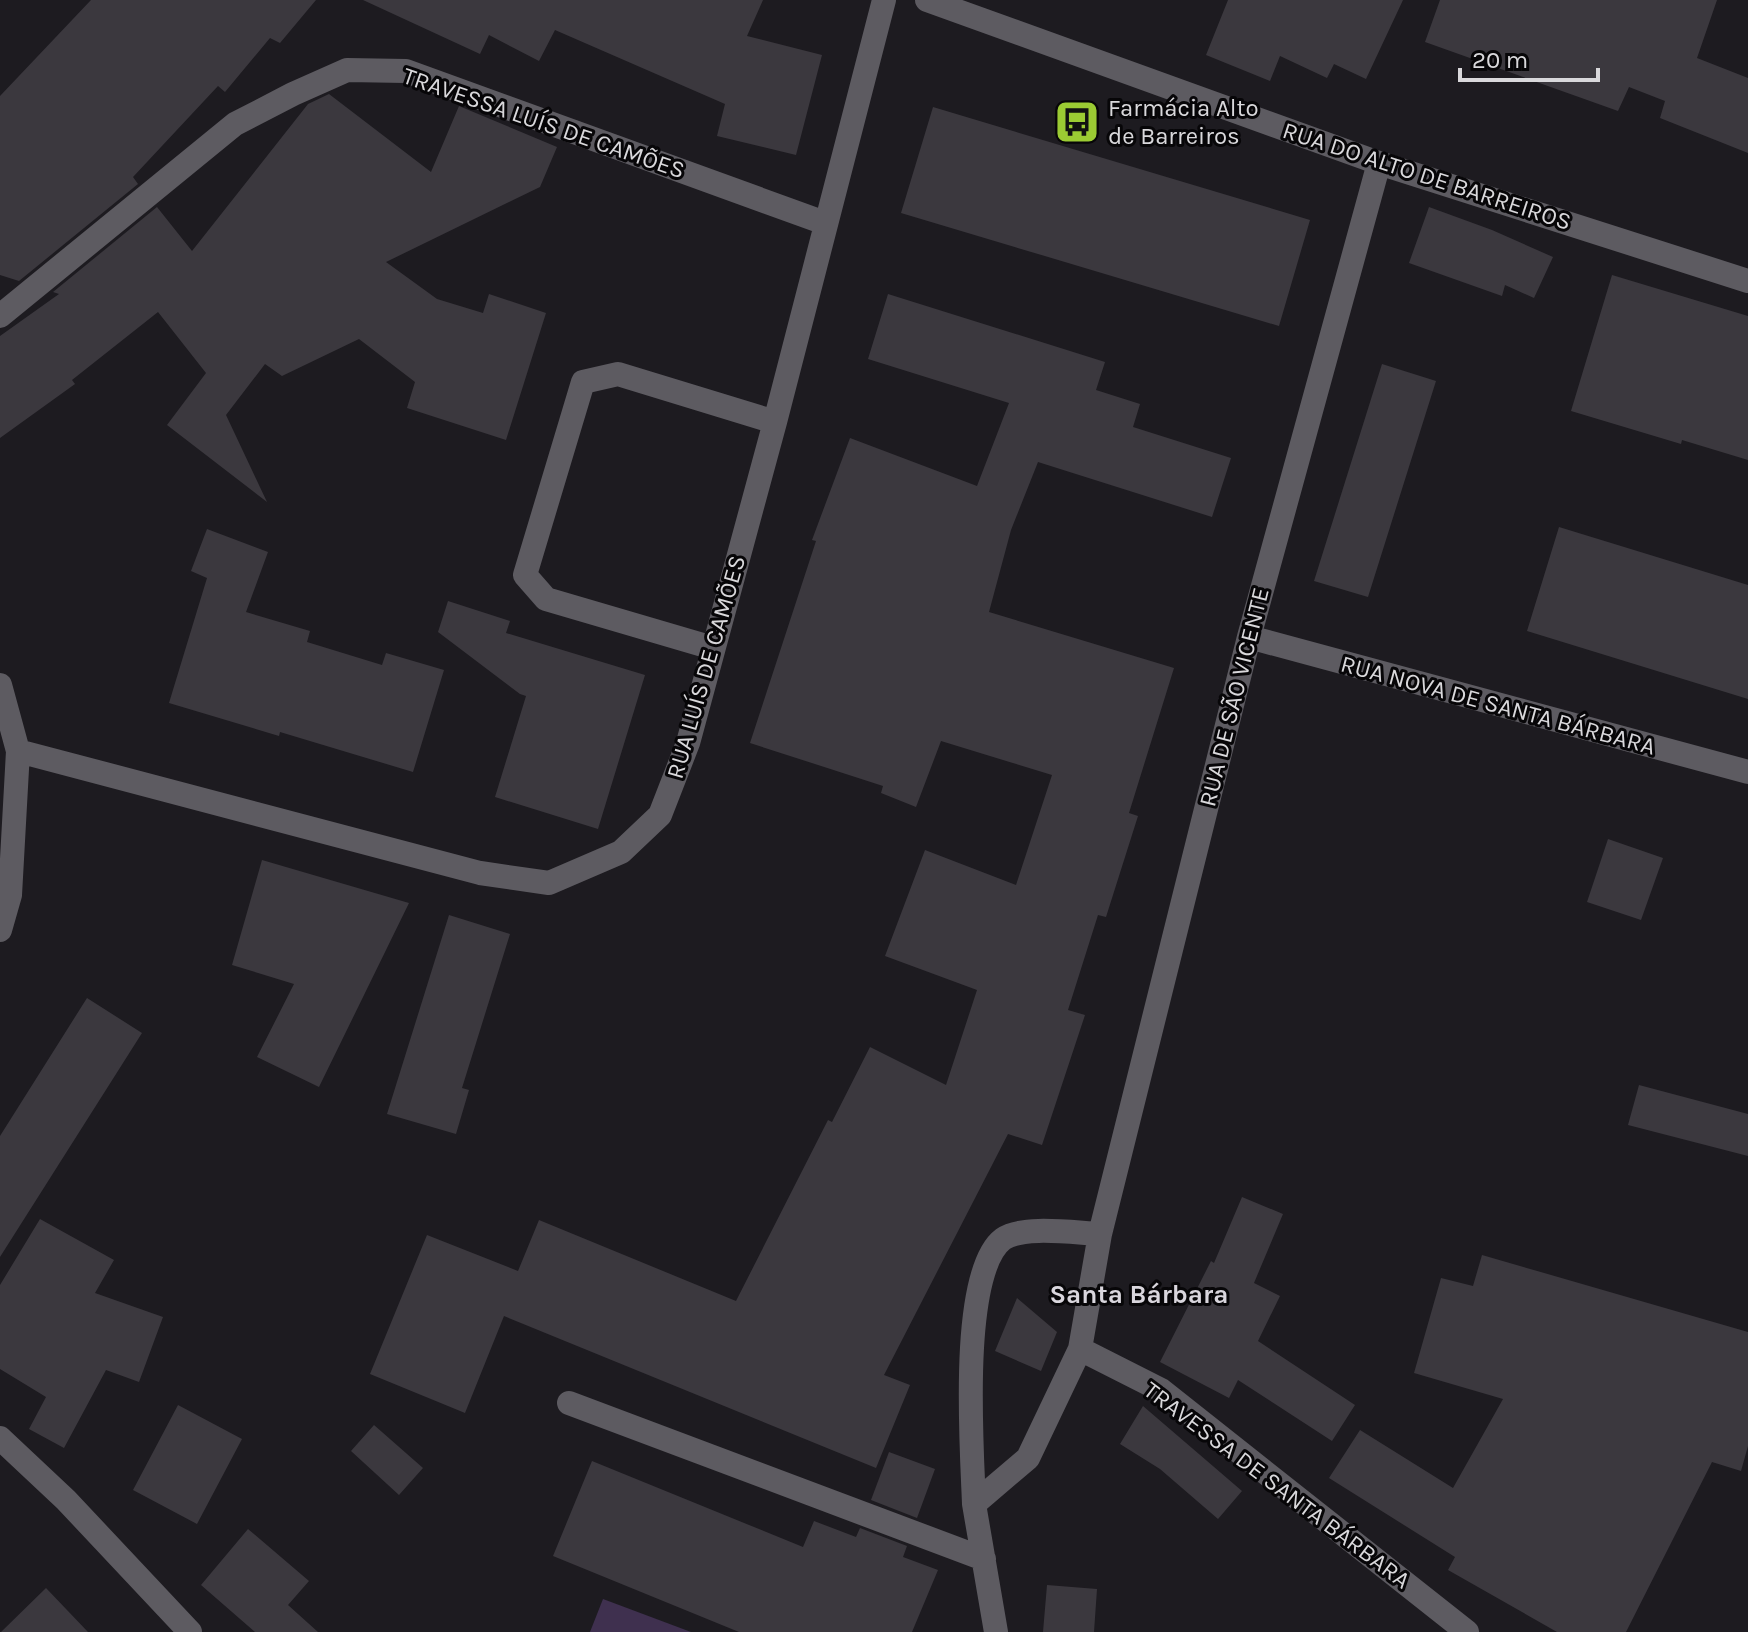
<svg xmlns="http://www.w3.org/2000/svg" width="1748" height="1632" viewBox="0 0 1748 1632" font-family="Karla,sans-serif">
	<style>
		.green { fill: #3f304f }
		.building { fill: #3b383e }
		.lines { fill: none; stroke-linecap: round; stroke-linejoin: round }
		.minor { stroke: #5d5b61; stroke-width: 24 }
		.labels { text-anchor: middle; stroke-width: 6; stroke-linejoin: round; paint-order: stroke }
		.poi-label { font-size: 24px; fill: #d9d8db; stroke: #070608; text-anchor: start }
		.street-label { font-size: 24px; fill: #d9d8db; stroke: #070608 }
		.neighbourhood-label { font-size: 26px; font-weight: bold; fill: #d9d6dd; stroke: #070608 }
	</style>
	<rect width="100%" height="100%" fill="#1d1b20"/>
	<path class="green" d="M 603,1599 L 691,1632 L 590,1632 Z"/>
	<path class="building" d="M 91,0 L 316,0 L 280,43 L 270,38 L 225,92 L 218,86 L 133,177 L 138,184 L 19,281 L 0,275 L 0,96 Z
		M 363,0 L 763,0 L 747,36 L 822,55 L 796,155 L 717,136 L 725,104 L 555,30 L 539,61 L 489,35 L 480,54 Z
		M 1228,0 L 1403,0 L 1366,79 L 1334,64 L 1327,78 L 1280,56 L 1270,81 L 1206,55 Z
		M 1440,0 L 1717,0 L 1697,58 L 1748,78 L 1748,153 L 1660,118 L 1665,101 L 1629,87 L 1618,111 L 1425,42 Z
		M 329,94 L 431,172 L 459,106 L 557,147 L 540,187 L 386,262 L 437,299 L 483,313 L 489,294 L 546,313 L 506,440 L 407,408 L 415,382 L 359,339 L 282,376 L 265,364 L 226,415 L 267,502 L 167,425 L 206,373 L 158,312 L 72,380 L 75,384 L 0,438 L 0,336 L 59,294 L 53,292 L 157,207 L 192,251 L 308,104 Z
		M 933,107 L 1310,220 L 1279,326 L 901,213 Z
		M 1429,207 L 1492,230 L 1553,257 L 1534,298 L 1505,285 L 1502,296 L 1409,263 Z
		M 1612,275 L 1748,316 L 1748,460 L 1682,440 L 1681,444 L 1571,411 Z
		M 888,294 L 1105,362 L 1096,390 L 1140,404 L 1133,427 L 1231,458 L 1212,517 L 1038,462 L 1011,530 L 989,612 L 1174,668 L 1129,813 L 1138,816 L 1106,917 L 1098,915 L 1068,1010 L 1085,1015 L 1042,1145 L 1008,1134 L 884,1375 L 910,1385 L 876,1468 L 504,1316 L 465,1413 L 370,1374 L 427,1235 L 518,1271 L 539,1220 L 736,1301 L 828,1120 L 832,1122 L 870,1047 L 946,1085 L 977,990 L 885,956 L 925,850 L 1016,885 L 1052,775 L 941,741 L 916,807 L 881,793 L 883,786 L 750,743 L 816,541 L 812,540 L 850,438 L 977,486 L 1009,403 L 868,359 Z
		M 1382,364 L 1436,381 L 1368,597 L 1314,581 Z
		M 1559,527 L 1748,585 L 1748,699 L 1527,631 Z
		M 207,529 L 268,552 L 246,612 L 310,631 L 307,642 L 382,665 L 386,653 L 444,670 L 413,772 L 280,732 L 279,736 L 169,703 L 207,578 L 191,571 Z
		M 448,601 L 510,621 L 506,633 L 645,675 L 598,829 L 495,797 L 526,696 L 520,694 L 438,632 Z
		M 1608,839 L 1663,858 L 1641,920 L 1587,902 Z
		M 262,860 L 409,903 L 319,1087 L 257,1057 L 294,984 L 232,965 Z
		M 449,915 L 510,934 L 462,1088 L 469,1090 L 456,1134 L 387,1114 Z
		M 87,998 L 142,1033 L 0,1257 L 0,1136 Z
		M 1639,1085 L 1748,1114 L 1748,1156 L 1628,1125 Z
		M 1242,1197 L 1283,1214 L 1254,1283 L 1280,1296 L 1258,1341 L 1355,1405 L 1332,1441 L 1238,1380 L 1229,1398 L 1160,1362 L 1211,1261 L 1214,1263 Z
		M 40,1219 L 114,1260 L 95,1293 L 163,1317 L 139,1382 L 106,1370 L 64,1448 L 29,1429 L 46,1397 L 0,1369 L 0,1285 Z
		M 1482,1255 L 1748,1332 L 1748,1446 L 1741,1471 L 1712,1462 L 1626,1632 L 1557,1632 L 1448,1570 L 1455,1557 L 1329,1478 L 1360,1430 L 1453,1488 L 1503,1399 L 1414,1373 L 1441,1278 L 1473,1286 Z
		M 1017,1298 L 1057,1332 L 1041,1371 L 995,1351 Z
		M 178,1405 L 242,1439 L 197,1524 L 133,1490 Z
		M 1143,1406 L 1242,1491 L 1218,1519 L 1160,1469 L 1120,1444 Z
		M 374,1425 L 423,1468 L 399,1495 L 351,1451 Z
		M 889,1452 L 935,1469 L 917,1518 L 871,1500 Z
		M 592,1461 L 803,1547 L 814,1521 L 856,1537 L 860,1528 L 907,1546 L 903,1557 L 938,1570 L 912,1632 L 739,1632 L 553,1556 Z
		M 248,1529 L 309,1581 L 288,1605 L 318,1632 L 255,1632 L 201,1585 Z
		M 1047,1585 L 1097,1589 L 1094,1632 L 1043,1632 Z
		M 46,1588 L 88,1632 L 1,1632 Z"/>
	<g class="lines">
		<path class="minor" d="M 927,0 L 1379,163 L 1748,281
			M 0,316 L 235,124 L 293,94 L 347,70 L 406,71 L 825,223
			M 1249,637 L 1748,772
			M 713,648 L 546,599 L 525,575 L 583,382 L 618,374 L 775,422
			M 0,685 L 18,751 L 10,895 L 0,930
			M 18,751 L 480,873 L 549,883 L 621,852 L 660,815 L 688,743 L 775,422 L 884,0
			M 1100,1234 C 1075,1233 1023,1225 1003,1239 C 959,1272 972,1450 974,1504 L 1028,1458 L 1080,1349 L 1100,1234 L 1249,637 L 1379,163
			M 1080,1349 L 1161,1390 L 1467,1632
			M 569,1403 L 984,1559
			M 0,1438 L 66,1500 L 190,1632
			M 974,1504 L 996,1632"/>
	</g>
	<defs>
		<g id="bus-square" transform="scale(2.3)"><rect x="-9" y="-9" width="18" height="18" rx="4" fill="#9bcb33" stroke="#070608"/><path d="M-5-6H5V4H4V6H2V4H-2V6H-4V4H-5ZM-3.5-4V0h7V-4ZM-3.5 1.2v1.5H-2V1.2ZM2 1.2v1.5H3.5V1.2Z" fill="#111"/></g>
	</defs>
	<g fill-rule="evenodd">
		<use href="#bus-square" x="1077" y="122"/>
	</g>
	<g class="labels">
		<g class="poi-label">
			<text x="1108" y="116">Farmácia Alto<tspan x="1108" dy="28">de Barreiros</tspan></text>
		</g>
		<g class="street-label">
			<text transform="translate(544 123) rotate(19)" y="8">TRAVESSA LUÍS DE CAMÕES</text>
			<text transform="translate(1427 176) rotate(18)" y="8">RUA DO ALTO DE BARREIROS</text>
			<text transform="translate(706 667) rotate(-74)" y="8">RUA LUÍS DE CAMÕES</text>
			<text transform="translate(1234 697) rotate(-76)" y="8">RUA DE SÃO VICENTE</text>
			<text transform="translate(1498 705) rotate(15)" y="8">RUA NOVA DE SANTA BÁRBARA</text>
			<text transform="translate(1277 1485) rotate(37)" y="8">TRAVESSA DE SANTA BÁRBARA</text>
		</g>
		<g class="neighbourhood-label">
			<text x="1139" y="1303">Santa Bárbara</text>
		</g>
	</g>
	<path d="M1460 68v12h138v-12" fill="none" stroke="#d9d8db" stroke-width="4"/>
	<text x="1472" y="68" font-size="24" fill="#d9d8db" stroke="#070608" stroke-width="6" paint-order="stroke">20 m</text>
</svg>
